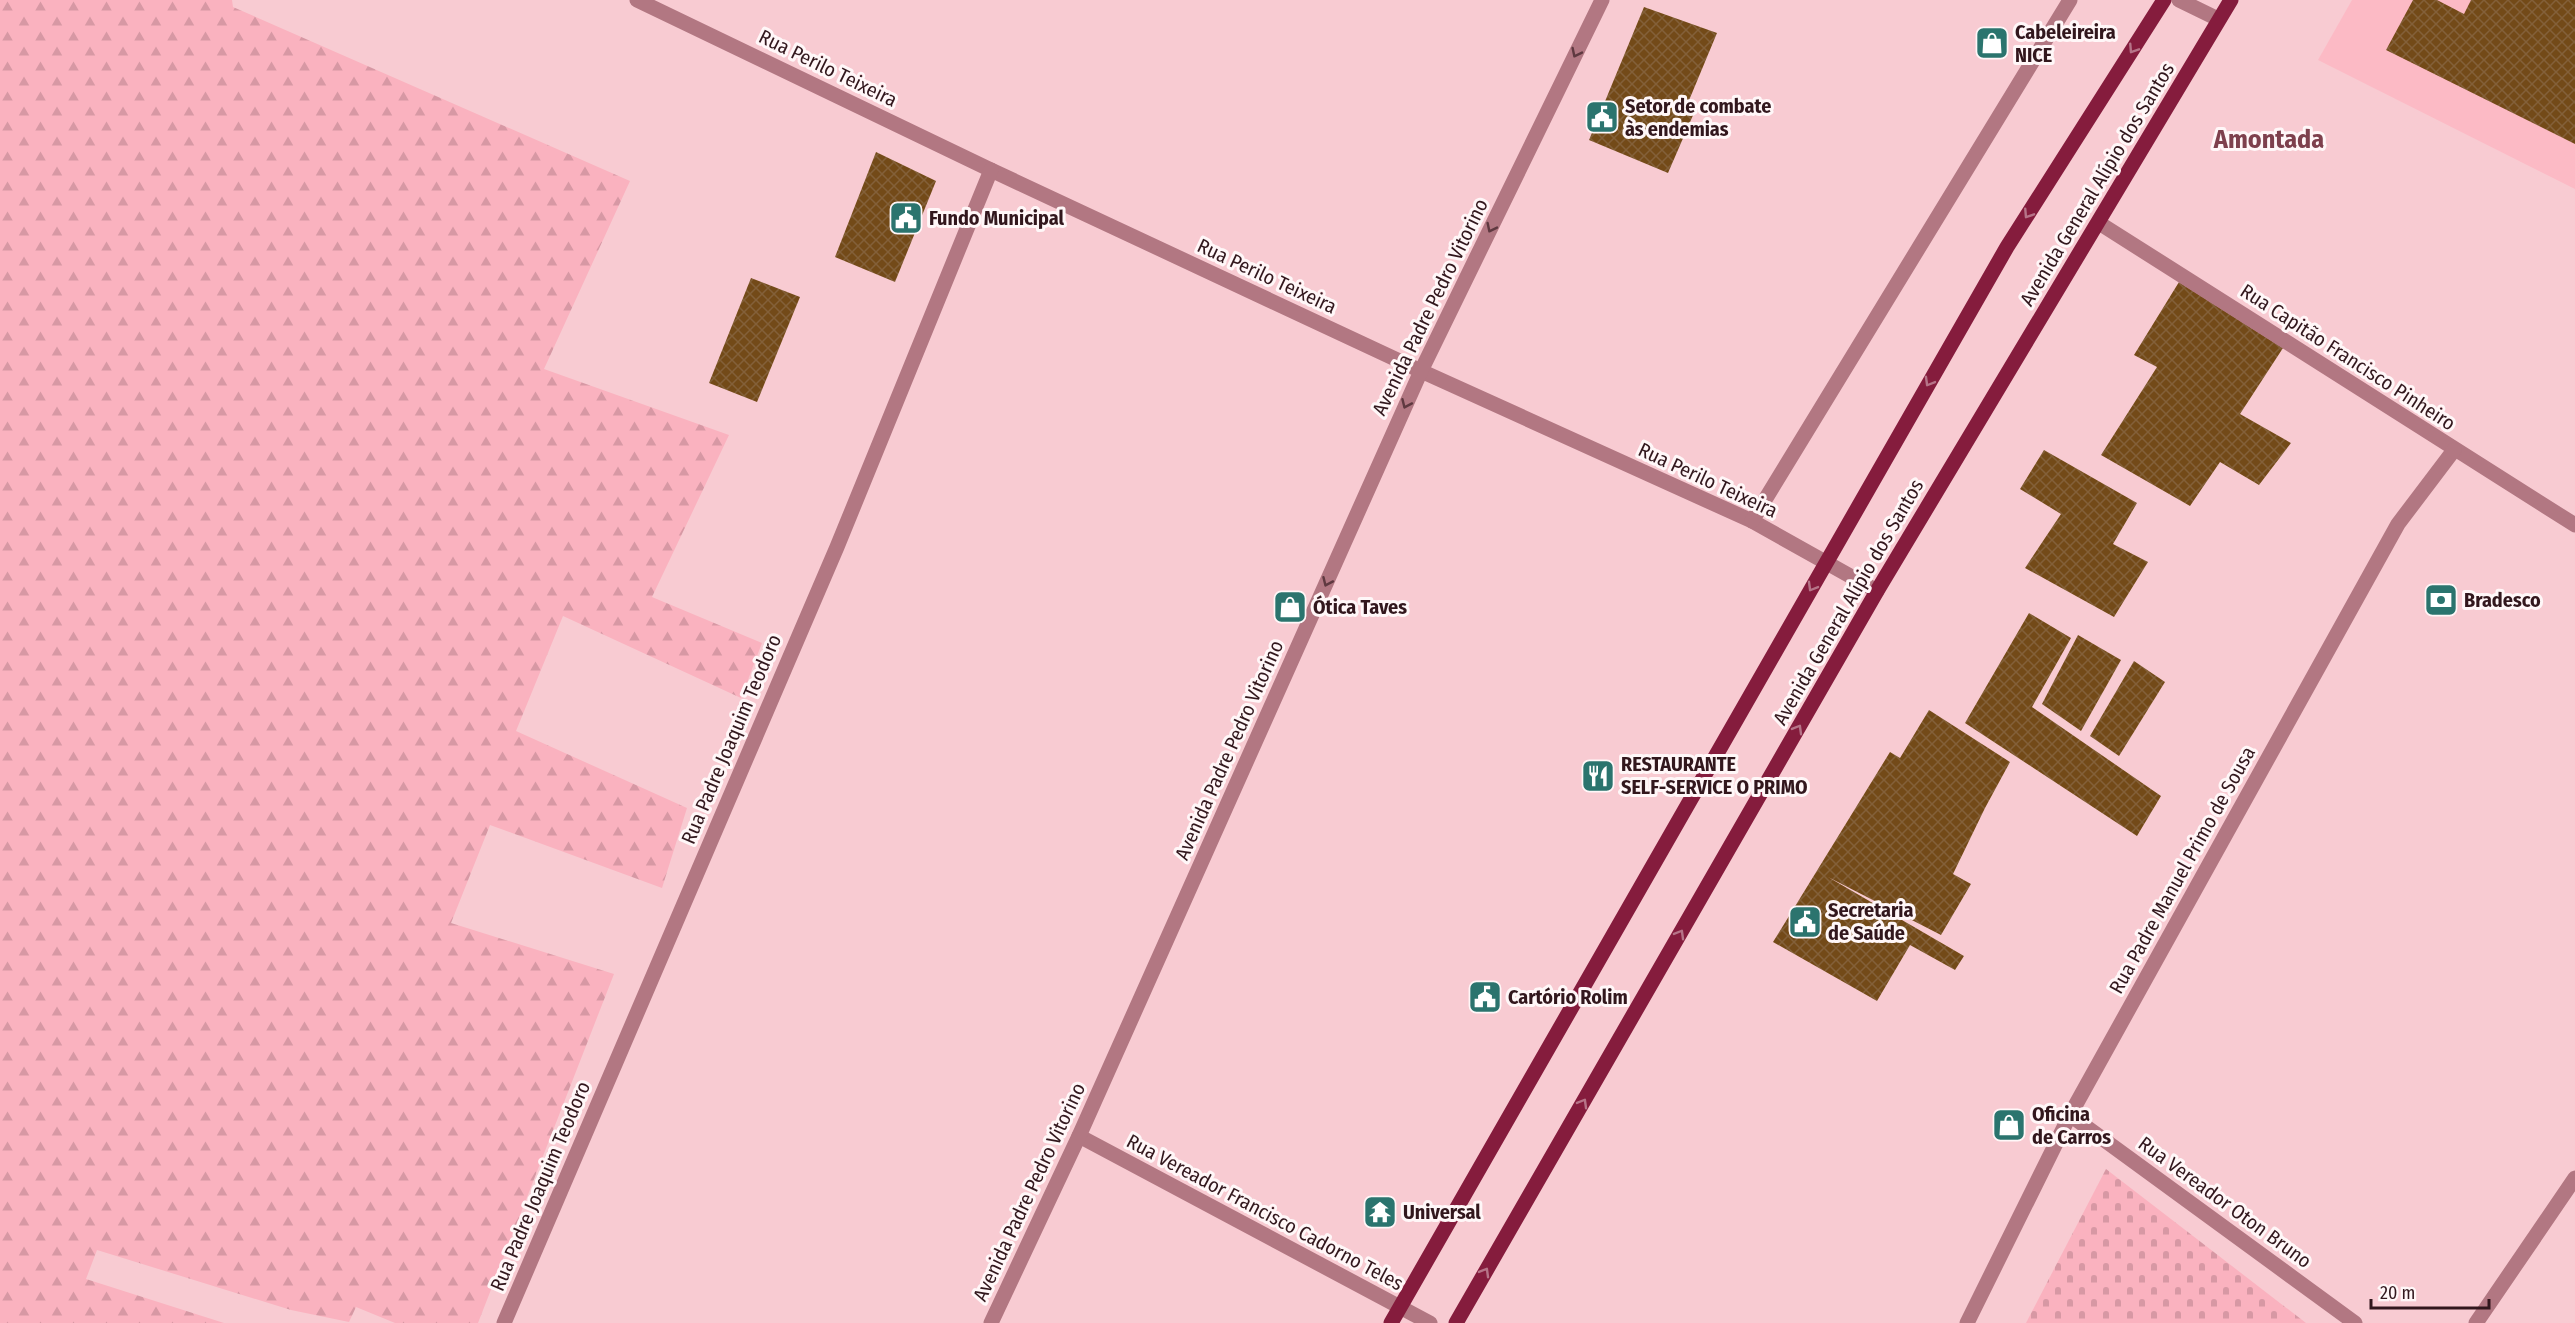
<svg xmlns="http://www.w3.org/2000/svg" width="2575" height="1323" font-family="'Fira Sans Condensed',sans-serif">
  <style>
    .built { fill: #fcbac5 }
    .forest { fill: url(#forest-firs) }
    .cemetery { fill: url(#cemetery-stones) }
    .building { fill: url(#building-cross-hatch) }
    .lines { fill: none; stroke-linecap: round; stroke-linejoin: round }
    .minor { stroke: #b27782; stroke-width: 15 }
    .primary { stroke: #851c3d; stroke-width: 15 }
    .oneway { stroke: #b67488 }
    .oneway2 { stroke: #5f3940 }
    .labels { text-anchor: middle; stroke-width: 6; stroke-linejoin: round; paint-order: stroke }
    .poi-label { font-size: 20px; font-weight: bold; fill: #32171d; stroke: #fff7f8; text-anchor: start }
    .street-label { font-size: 20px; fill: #32171d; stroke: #fff7f8 }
    .district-label { font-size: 26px; font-weight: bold; fill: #7e404d; stroke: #fff7f8 }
  </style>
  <defs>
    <pattern id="forest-firs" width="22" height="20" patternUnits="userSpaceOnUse" patternTransform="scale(1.5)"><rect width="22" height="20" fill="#fab2bf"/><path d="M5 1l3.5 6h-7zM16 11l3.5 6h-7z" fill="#d798a4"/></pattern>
    <pattern id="cemetery-stones" width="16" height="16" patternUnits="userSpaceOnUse" patternTransform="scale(1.5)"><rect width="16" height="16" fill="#fab2bf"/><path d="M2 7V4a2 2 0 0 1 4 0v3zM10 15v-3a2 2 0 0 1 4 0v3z" fill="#d798a4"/></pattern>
    <pattern id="building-cross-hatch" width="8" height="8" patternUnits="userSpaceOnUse" patternTransform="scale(1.5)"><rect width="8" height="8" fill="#734a18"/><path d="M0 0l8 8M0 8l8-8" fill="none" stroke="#836039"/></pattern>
  </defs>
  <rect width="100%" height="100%" fill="#f8cbd2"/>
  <path class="built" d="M2352 0H2575V189L2318 60Z"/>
  <path class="forest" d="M0 0H232L233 7 630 181 544 369 729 435 652 597 762 643 741 698 563 616 516 731 687 808 662 888 490 825 451 923 614 974 478 1323H395L356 1307 349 1322 291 1310 97 1250 86 1279 224 1323H0Z"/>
  <path class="cemetery" d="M2106 1169 2306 1323H2026Z"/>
  <g class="building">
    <path d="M2413 0H2437L2464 14 2471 0H2575V144L2386 50Z"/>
    <path d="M1644 7 1717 33 1685 110 1694 113 1668 173 1589 140Z"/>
    <path d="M876 152 936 181 895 282 835 257Z"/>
    <path d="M751 278 800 297 757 402 709 383Z"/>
    <path d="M2179 282 2283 348 2240 414 2291 443 2259 485 2220 462 2190 506 2101 455 2157 367 2134 355Z"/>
    <path d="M2044 450 2137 503 2113 544 2148 562 2114 617 2025 568 2061 514 2020 489Z"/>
    <path d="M2029 613 2071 638 2032 707 2161 796 2137 836 1965 723Z"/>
    <path d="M2078 635 2121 660 2081 731 2042 704Z"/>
    <path d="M2134 661 2165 682 2119 756 2090 736Z"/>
    <path d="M1929 710 2010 762 1985 808 1953 874 1971 884 1941 935 1828 877 1964 956 1955 970 1910 945 1877 1001 1773 942 1890 752 1900 758Z"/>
  </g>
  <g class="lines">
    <g class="minor">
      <path d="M637 0 991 170 1421 371 1752 521 1877 591"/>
      <path d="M2179 0 2218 19"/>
      <path d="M2099 223 2575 525"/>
      <path d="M1752 521 2070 0"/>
      <path d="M2070 1115 2355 1323"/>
      <path d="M1079 1136 1430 1323"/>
      <path d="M504 1323 837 547 991 170"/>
      <path d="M991 1323 1079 1136 1421 371 1602 0"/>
      <path d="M1967 1323 2070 1115 2398 524 2454 450"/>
      <path d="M2476 1323 2575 1178"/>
    </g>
    <g class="primary">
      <path d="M1391 1323 2007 247 2164 0"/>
      <path d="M1456 1323 1877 591 2231 0"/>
    </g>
  </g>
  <defs><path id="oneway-chevron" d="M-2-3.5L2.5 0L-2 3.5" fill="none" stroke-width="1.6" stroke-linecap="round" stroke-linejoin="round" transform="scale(1.5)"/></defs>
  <g class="oneway">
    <use href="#oneway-chevron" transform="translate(2133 49) rotate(123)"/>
    <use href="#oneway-chevron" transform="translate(2028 214) rotate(123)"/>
    <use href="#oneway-chevron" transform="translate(1929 382) rotate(120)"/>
    <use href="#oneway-chevron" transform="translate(1812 587) rotate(120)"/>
    <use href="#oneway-chevron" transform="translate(1798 729) rotate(-60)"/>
    <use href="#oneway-chevron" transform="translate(1680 934) rotate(-60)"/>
    <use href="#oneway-chevron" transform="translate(1583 1103) rotate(-60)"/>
    <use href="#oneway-chevron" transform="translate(1485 1272) rotate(-60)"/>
  </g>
  <g class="oneway2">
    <use href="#oneway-chevron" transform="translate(1576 53) rotate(116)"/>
    <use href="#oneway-chevron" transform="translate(1491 228) rotate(116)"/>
    <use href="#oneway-chevron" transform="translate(1406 404) rotate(114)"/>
    <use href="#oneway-chevron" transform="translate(1327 582) rotate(114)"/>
  </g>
  <defs>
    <symbol id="shop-square" viewBox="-11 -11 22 22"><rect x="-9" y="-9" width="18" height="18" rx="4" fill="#2b746e" stroke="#fff7f8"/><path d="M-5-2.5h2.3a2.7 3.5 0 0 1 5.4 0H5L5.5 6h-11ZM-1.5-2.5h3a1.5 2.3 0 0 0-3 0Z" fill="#fff"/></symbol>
    <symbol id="civic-square" viewBox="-11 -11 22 22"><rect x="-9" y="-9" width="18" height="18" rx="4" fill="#2b746e" stroke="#fff7f8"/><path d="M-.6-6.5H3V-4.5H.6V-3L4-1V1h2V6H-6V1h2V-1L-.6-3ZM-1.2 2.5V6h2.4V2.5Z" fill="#fff"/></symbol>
    <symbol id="bank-square" viewBox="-11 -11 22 22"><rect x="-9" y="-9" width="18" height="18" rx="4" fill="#2b746e" stroke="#fff7f8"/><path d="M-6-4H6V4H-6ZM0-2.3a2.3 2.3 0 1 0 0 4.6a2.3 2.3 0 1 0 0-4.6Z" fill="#fff"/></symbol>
    <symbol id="restaurant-square" viewBox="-11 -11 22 22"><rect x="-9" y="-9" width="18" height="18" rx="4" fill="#2b746e" stroke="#fff7f8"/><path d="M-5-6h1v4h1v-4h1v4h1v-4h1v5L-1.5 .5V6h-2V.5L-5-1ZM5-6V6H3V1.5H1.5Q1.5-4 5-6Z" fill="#fff"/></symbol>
    <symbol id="temple-square" viewBox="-11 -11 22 22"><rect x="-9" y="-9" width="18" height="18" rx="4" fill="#2b746e" stroke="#fff7f8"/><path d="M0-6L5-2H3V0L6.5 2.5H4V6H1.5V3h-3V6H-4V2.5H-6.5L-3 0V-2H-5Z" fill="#fff"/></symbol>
  </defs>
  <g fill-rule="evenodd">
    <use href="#shop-square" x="1973" y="24" width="38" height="38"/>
    <use href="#civic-square" x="1583" y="98" width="38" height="38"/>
    <use href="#civic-square" x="887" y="199" width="38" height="38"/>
    <use href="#bank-square" x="2422" y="581" width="38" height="38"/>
    <use href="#shop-square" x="1271" y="588" width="38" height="38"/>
    <use href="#restaurant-square" x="1579" y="757" width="38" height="38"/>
    <use href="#civic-square" x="1786" y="903" width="38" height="38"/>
    <use href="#civic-square" x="1466" y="978" width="38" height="38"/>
    <use href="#shop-square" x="1990" y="1106" width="38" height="38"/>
    <use href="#temple-square" x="1361" y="1193" width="38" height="38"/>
  </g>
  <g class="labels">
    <g class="poi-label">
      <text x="2015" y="39">Cabeleireira<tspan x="2015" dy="23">NICE</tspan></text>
      <text x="1625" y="113">Setor de combate<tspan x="1625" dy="23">às endemias</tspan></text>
      <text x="929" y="225">Fundo Municipal</text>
      <text x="2464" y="607">Bradesco</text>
      <text x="1313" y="614">Ótica Taves</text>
      <text x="1621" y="771">RESTAURANTE<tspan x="1621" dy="23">SELF-SERVICE O PRIMO</tspan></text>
      <text x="1828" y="917">Secretaria<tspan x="1828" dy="23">de Saúde</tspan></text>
      <text x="1508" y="1004">Cartório Rolim</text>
      <text x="2032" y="1121">Oficina<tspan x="2032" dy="23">de Carros</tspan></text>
      <text x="1403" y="1219">Universal</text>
    </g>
    <g class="street-label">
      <text transform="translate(828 68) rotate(26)" y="7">Rua Perilo Teixeira</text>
      <text transform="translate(2097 184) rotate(-59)" y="7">Avenida General Alípio dos Santos</text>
      <text transform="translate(1267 276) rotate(25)" y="7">Rua Perilo Teixeira</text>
      <text transform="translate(1430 307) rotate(-64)" y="7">Avenida Padre Pedro Vitorino</text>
      <text transform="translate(2348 357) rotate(33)" y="7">Rua Capitão Francisco Pinheiro</text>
      <text transform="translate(1708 480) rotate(25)" y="7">Rua Perilo Teixeira</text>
      <text transform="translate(1848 602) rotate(-60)" y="7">Avenida General Alípio dos Santos</text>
      <text transform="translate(731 739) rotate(-67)" y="7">Rua Padre Joaquim Teodoro</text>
      <text transform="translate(1229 750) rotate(-66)" y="7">Avenida Padre Pedro Vitorino</text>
      <text transform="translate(2182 870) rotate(-61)" y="7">Rua Padre Manuel Primo de Sousa</text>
      <text transform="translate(540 1186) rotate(-67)" y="7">Rua Padre Joaquim Teodoro</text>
      <text transform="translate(1029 1192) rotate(-65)" y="7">Avenida Padre Pedro Vitorino</text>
      <text transform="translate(2225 1202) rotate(36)" y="7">Rua Vereador Oton Bruno</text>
      <text transform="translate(1265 1212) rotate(28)" y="7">Rua Vereador Francisco Cadorno Teles</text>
    </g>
    <g class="district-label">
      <text x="2269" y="148">Amontada</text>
    </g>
  </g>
  <path d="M2371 1299v9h118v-9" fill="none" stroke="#32171d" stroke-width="3"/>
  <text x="2380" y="1299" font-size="18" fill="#32171d" stroke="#fff7f8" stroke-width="4.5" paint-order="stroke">20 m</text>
</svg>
